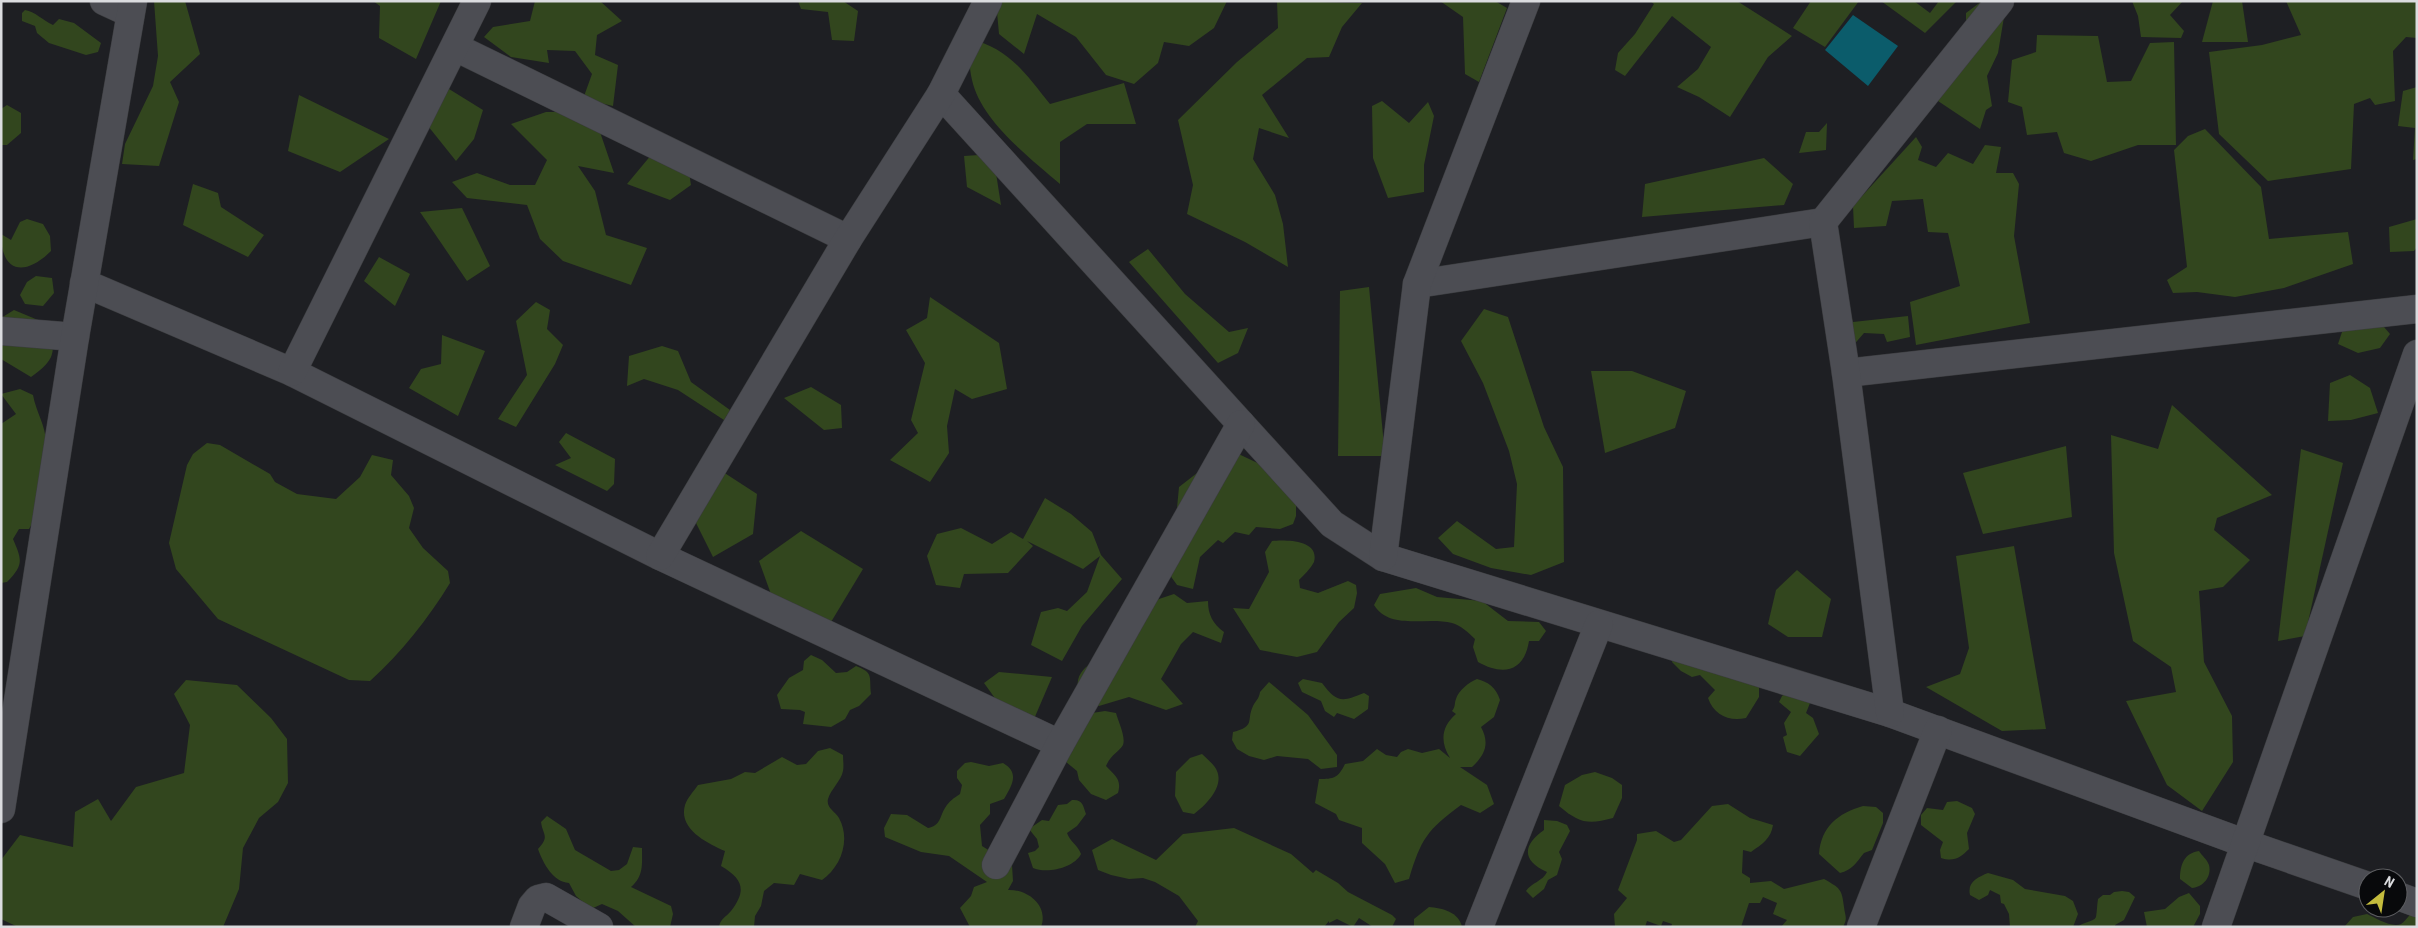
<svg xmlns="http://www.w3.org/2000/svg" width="2418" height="928" font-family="'Roboto Condensed',sans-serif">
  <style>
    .green { fill: #32461e }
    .water { fill: #0b5c6b }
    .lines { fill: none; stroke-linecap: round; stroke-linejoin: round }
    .minor-casing { stroke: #3b3c3f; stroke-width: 29 }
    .minor { stroke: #4c4d53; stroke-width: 28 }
  </style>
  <rect width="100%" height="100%" fill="#1e1f23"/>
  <g class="green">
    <path d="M154 1H185L200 54 170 82 179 102 159 166 122 164 125 144 153 86 158 56Z"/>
    <path d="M373 1H441L416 59 379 38 380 6Z"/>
    <path d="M535 1H600L622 21 597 35 595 55 618 65 613 106 583 99 592 74 575 51 547 50 549 63 511 57 484 37 493 27 530 21Z"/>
    <path d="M798 1H843L858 11 854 41 832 40 828 12 801 9Z"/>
    <path d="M996 1H1227L1214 28 1189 46 1164 42 1158 63 1134 84 1106 75 1076 37 1037 14 1024 54 999 34Z"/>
    <path d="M1277 1 1362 3 1342 27 1329 57 1307 58 1262 95 1289 138 1259 128 1253 159 1275 195 1283 224 1288 267 1245 242 1187 214 1193 185 1178 120 1237 62 1278 28Z"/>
    <path d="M1440 1H1495L1507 8 1479 82 1465 74 1463 17Z"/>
    <path d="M1650 1H1737L1792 36 1768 57 1730 117 1699 97 1677 87 1698 69 1711 47 1672 16 1625 76 1615 70 1618 53 1635 34 1654 4Z"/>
    <path d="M1811 1H1859L1825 47 1793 28Z"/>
    <path d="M1881 1H1914L1930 13 1939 1H1957L1925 33Z"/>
    <path d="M1982 1 2005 11 1998 53 1987 76 1992 106 1986 110 1980 129 1929 95 1959 47V29L1966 24V13Z"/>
    <path d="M2132 1H2183L2170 15 2184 31 2181 38 2141 37 2138 16Z"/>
    <path d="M2213 1H2242L2248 42H2202Z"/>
    <path d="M2286 1H2417V38L2406 37 2393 51 2395 101 2375 105 2370 98 2354 104 2351 169 2268 181 2219 134 2209 52 2262 45 2301 35Z"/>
    <path d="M25 10C36 12 42 20 53 25L59 19 74 23 101 43 98 52 86 55 49 43 37 33 35 26 22 21V13Z"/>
    <path d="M2037 35 2098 36 2107 82 2131 81 2150 43 2174 42 2176 145H2138L2091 161 2064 153 2057 132 2027 135 2022 107 2008 102 2012 60 2036 52Z"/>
    <path d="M968 38C1010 49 1024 72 1050 104L1124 83 1136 124H1087L1060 142V184C1030 158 981 121 972 80 969 67 969 52 968 38Z"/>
    <path d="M2417 87V159L2413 160 2415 128 2398 126 2403 91Z"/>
    <path d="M449 89 483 110 474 139 456 161 428 126Z"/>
    <path d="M299 95 389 139 340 172 288 151Z"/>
    <path d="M1382 101 1409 123 1428 102 1434 116 1424 165V192L1388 198 1373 158 1372 106Z"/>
    <path d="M7 105 21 113V133L7 145H1V109Z"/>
    <path d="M546 112H571L600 132 614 173 578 166 595 191 606 235 647 248 631 285 563 261 540 239 527 205 467 198 452 182 477 173 510 185H535L547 160 511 124Z"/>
    <path d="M1827 123 1826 150 1799 153 1806 132H1819Z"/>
    <path d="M2205 129 2261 187 2269 239 2348 232 2353 264 2284 288 2235 297 2197 292 2173 293 2167 280 2187 267 2174 150 2188 136Z"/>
    <path d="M1916 137 1922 147 1918 160 1936 167 1948 153 1973 164 1985 145 2001 147 1996 173H2013L2019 184 2014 236 2030 323 1916 345 1910 302 1960 286 1948 233 1928 232 1923 199 1892 201 1886 226 1854 228 1853 206Z"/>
    <path d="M652 154 688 166 691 185 670 200 627 184Z"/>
    <path d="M993 154 1001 205 967 187 964 156Z"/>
    <path d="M1764 158 1793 184 1784 205 1642 217 1645 184Z"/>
    <path d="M193 184 218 193 221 207 264 235 248 257 183 225Z"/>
    <path d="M462 208 490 266 467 281 420 212Z"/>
    <path d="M27 219 43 224 50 236 51 251C25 277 1 273 1 234L11 240 20 222Z"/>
    <path d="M2417 219V247L2414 251 2390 252 2389 227Z"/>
    <path d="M1148 249 1185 294 1229 332 1248 328 1238 353 1218 363 1129 262Z"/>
    <path d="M379 257 410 274 395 306 364 281Z"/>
    <path d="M36 276 52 278 54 293 43 306 25 304 20 295 27 282Z"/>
    <path d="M1369 287 1385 456H1338L1340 291Z"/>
    <path d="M1845 293 1853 322 1908 316 1910 337 1887 342 1884 334 1864 333 1851 348Z"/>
    <path d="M930 297 999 343 1007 389 972 399 955 389 947 426 949 453 930 482 890 460 918 433 911 420 925 363 906 330 927 318Z"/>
    <path d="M536 302 550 310 547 329 563 345 555 364 516 427 498 419 527 375 516 321Z"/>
    <path d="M1484 309 1508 317 1544 427 1563 467 1564 562 1531 575 1491 568 1453 554 1438 538 1457 521 1496 549 1514 547 1517 484 1509 451 1483 383 1461 341Z"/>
    <path d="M14 310 50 325C55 353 56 359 31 377L1 359V318Z"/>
    <path d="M2361 324 2384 327 2390 334 2380 348 2358 353 2338 344 2343 329Z"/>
    <path d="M442 335 485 351 458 416 409 388 421 369 441 364Z"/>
    <path d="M662 346 678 351 691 382 730 410 724 420 678 390 644 379 627 386 629 356Z"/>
    <path d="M1591 371H1632L1686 391 1675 428 1605 453Z"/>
    <path d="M2350 375 2370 388 2378 413 2351 420 2328 421 2330 383Z"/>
    <path d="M811 387 841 405 842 428 824 430 784 398Z"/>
    <path d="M20 389 33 395C36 412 46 426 46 443 48 463 38 498 34 520L29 529H19L13 539C22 560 24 565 7 582L1 583V424L16 414 1 394Z"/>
    <path d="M2172 405 2272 495 2217 518 2214 530 2250 560 2223 587 2199 591 2204 662 2232 716 2233 762 2202 811 2167 785 2126 701 2176 692 2171 667 2133 641 2114 553 2111 435 2158 449Z"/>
    <path d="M566 433 615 459 614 484 607 491 555 465 571 458 559 442Z"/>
    <path d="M207 443 220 445 270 474 275 482 297 494 336 499 360 477 372 455 393 460 391 475 409 496 414 508 409 528 423 548 448 571 450 583C428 619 401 653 370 681L349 680 218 619 176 569 169 543 187 465 193 454Z"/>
    <path d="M2066 446 2072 517 1983 534 1963 473Z"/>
    <path d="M1228 449 1266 467 1296 502V516L1293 524 1280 529 1256 527 1249 535 1235 532 1223 543 1218 540 1200 557 1193 589 1177 585 1162 564 1177 508 1179 487Z"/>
    <path d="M2301 449 2343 463 2305 636 2278 641Z"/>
    <path d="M720 470 757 494 753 534 713 557 690 511Z"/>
    <path d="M1045 498 1071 514 1092 532 1101 555 1122 579 1082 626 1062 661 1031 645 1041 612 1058 608 1067 611 1087 592 1100 556 1083 569 1027 541 1033 546 1008 573 964 574 960 588 936 585 927 556 937 534 961 528 992 544 1011 532 1023 539Z"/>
    <path d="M801 531 863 569 825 632 781 622 759 561Z"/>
    <path d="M1272 541C1284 540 1320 539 1314 562 1311 568 1304 575 1299 580L1300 588 1318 593 1348 581 1356 585 1357 593 1354 608 1339 622 1317 652 1297 657 1260 650 1233 608 1249 609 1269 572 1265 552Z"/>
    <path d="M2014 546 2046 729 2002 731 1926 687 1960 674 1969 648 1956 556Z"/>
    <path d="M1797 570 1831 599 1822 637H1788L1768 624 1776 590Z"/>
    <path d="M1416 588 1437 597 1482 601 1508 621 1539 622 1546 631 1539 641H1529C1524 672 1503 676 1478 662L1473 647 1475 639C1469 633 1460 625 1452 623 1427 616 1390 631 1374 605L1380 594Z"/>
    <path d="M1174 594 1187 603 1208 601C1208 615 1213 624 1224 632L1221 643 1193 632 1181 644 1161 679 1183 704 1166 710 1129 697 1099 706 1083 701C1067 673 1090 663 1112 651L1117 613Z"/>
    <path d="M1674 653 1763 683 1759 688V697L1746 718C1729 722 1714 715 1708 698L1715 690 1700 675 1692 677 1681 671 1672 662Z"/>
    <path d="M811 655 822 660 836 673 847 672 856 666C874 673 869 676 871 694L859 706 850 710 845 719 831 727 803 724 805 712 800 710 781 709 777 695 789 678 803 670 804 661Z"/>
    <path d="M999 672 1052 677 1025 740 984 683Z"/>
    <path d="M1303 679 1322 683C1337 703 1342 702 1364 693L1369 696 1368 709 1354 719 1337 713 1334 717 1325 711 1321 701 1302 692 1298 683Z"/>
    <path d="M1477 679C1488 682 1496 687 1500 700L1494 717 1481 727C1490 744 1485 755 1472 767H1460L1487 785 1494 804 1480 813 1461 805C1427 830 1421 839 1409 879L1395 883 1385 864 1362 843V828L1339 820 1336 814 1315 803 1319 779C1334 779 1338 778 1345 764L1363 761 1377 749 1386 755 1397 757 1401 752 1408 749 1422 753 1439 749 1450 758C1440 742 1441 727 1456 714L1452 711C1456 706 1454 704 1456 699 1458 691 1469 682 1477 679Z"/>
    <path d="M186 680 237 685 271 718 287 739 288 783 278 802 259 818 243 848 239 889 223 927H18L1 919V860L20 835 73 847 75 812 98 799 111 821 136 787 184 773 190 725 174 694Z"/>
    <path d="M1269 682 1308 715 1337 755V767L1321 769 1308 759 1277 756 1264 760 1249 756 1237 749 1232 740 1233 732C1256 726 1246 721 1253 706 1256 700 1259 699 1260 692Z"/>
    <path d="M1790 689 1810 703 1806 713 1813 718 1819 734 1800 756 1787 752 1783 737 1787 735 1784 723 1791 712 1779 702 1782 696Z"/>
    <path d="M1105 711 1116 713C1118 721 1126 737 1123 745 1119 752 1111 754 1106 766 1115 776 1122 779 1118 793L1106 800 1091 794 1079 780 1077 771 1060 757 1092 713Z"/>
    <path d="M830 748 843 755C843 760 844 766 843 771 841 781 831 789 828 799 826 808 835 811 839 818 851 840 841 867 822 880L800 874 794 885 774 883 764 891 761 906 755 916 754 927H719C720 919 726 917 731 911 747 890 743 879 721 866L725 851C707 843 678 829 685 805 687 798 694 791 698 785L731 779 745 772 755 773 782 757 797 765 806 764 818 751Z"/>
    <path d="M1202 754C1206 758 1215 765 1217 771 1224 787 1206 805 1194 814L1183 812 1175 796 1176 772 1190 758Z"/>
    <path d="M971 762 989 766 1003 763C1020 773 1012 785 1004 799L990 804V814L980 825 982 846 1012 865 1013 881 1008 890C1028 889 1049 906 1041 927H970L960 908 971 896 974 887 987 882 949 856 921 852 885 837 884 828 891 814 907 815 928 828C941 825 939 818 945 808 949 801 954 798 960 794L962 785 957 778V771L965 763Z"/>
    <path d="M1595 772 1612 778 1622 785V798L1613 818C1588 825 1579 823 1559 806L1565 785 1582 775Z"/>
    <path d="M1072 800C1083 799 1083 806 1086 814L1077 826 1067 833C1070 842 1078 845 1081 854 1074 868 1047 874 1033 868L1028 853 1035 851 1039 847 1037 839 1029 829 1042 820 1049 821 1058 805 1067 804Z"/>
    <path d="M1957 801 1972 808 1975 814 1967 833 1969 849C1960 858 1954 862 1941 858L1940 850 1943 842 1921 825V815L1927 808 1943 810 1947 802Z"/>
    <path d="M1728 804 1750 818 1773 825C1771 839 1762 844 1751 852L1743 850 1742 873 1750 878V883L1771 881 1784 889 1824 879C1840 888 1842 889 1844 907 1845 916 1848 918 1843 927H1781L1787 920 1773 914 1777 903 1763 897 1760 903H1749L1741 927H1671L1672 924 1663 921 1661 926 1647 921 1645 927H1615L1614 914 1627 898 1618 890 1637 840V834L1656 831 1674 842 1681 840 1712 806Z"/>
    <path d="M1863 806 1876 807 1883 813V823L1872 850 1864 853C1856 863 1852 870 1840 873L1819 854C1821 827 1838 813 1863 806Z"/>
    <path d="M547 816 566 829 575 850 611 871 619 870 627 864 633 847 642 848C642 864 644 876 631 887L671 906 673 914 670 927H636L618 911 602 904 591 909 576 896 569 883C553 882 543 863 538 849 550 836 543 836 541 822Z"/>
    <path d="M1544 820 1557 821 1567 825 1570 831 1559 852 1562 859 1557 875 1548 880 1544 889 1533 898 1526 891C1531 883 1543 881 1547 872 1521 860 1523 845 1544 830Z"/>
    <path d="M1234 828 1291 854 1313 873 1316 870 1338 883 1348 892 1392 915 1396 919 1392 927H1373L1359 918 1353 927 1337 919 1329 923V921L1324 927H1195L1198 921 1179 896 1155 882 1143 878 1129 879 1111 875 1098 870 1092 850 1112 839 1156 860 1183 834Z"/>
    <path d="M2199 851C2202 856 2207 859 2209 865 2212 877 2203 887 2192 888L2180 879C2180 865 2184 853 2199 851Z"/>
    <path d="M1988 873 2013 880 2025 889 2065 896 2073 901 2078 914 2073 927H2010L2009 914 2004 904 2001 903 2000 895 1990 890 1988 895 1979 900 1970 895C1967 882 1978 877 1988 873Z"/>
    <path d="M2122 891 2129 892 2135 897 2124 920 2115 925V927H2078C2082 922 2094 922 2096 917 2097 911 2097 905 2098 899L2103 895H2110L2114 892Z"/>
    <path d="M2189 893 2200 906V914L2193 927H2147L2144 912 2165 909 2179 897Z"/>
    <path d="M1429 907C1442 908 1459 912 1462 927H1414V919Z"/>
    <path d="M2417 911V927H2344L2353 917 2367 914C2376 918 2391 928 2401 924 2408 919 2408 914 2417 911Z"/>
  </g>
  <path class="water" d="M1853 15 1898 46 1868 86 1825 50Z"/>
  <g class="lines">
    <defs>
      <g id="minor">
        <path d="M104 1 130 13"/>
        <path d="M455 47 848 239"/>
        <path d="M941 94 1332 524 1383 557 1890 713 2244 843 2368 886"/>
        <path d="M84 283 292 372 660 556 1060 744"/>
        <path d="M1417 284 1823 222"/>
        <path d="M1 331 75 337"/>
        <path d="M292 372 477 1"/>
        <path d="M1846 373 2417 309"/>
        <path d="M660 556 848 239 941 94 988 1"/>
        <path d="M1383 557 1417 284 1526 1"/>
        <path d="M1890 713 1846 373 1823 222 2000 1"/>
        <path d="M1 809 75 337 133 1"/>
        <path d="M996 865 1060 744 1241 424"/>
        <path d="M2398 896 2417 903"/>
        <path d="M524 927 532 906 538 899 546 897 599 927"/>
        <path d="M1479 927 1599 624"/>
        <path d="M1861 927 1938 730"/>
        <path d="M2216 927 2417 354"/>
      </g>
    </defs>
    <use href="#minor" class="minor-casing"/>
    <use href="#minor" class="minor"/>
  </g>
  <rect width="2418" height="928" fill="none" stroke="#dbdcdf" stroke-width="5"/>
  <g transform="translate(2383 893) rotate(30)"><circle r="24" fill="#08090b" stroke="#5c5d60"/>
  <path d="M0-4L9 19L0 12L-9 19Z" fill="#c4bc3d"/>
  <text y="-8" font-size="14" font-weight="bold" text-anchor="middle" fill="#dbdcdf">N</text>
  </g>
</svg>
